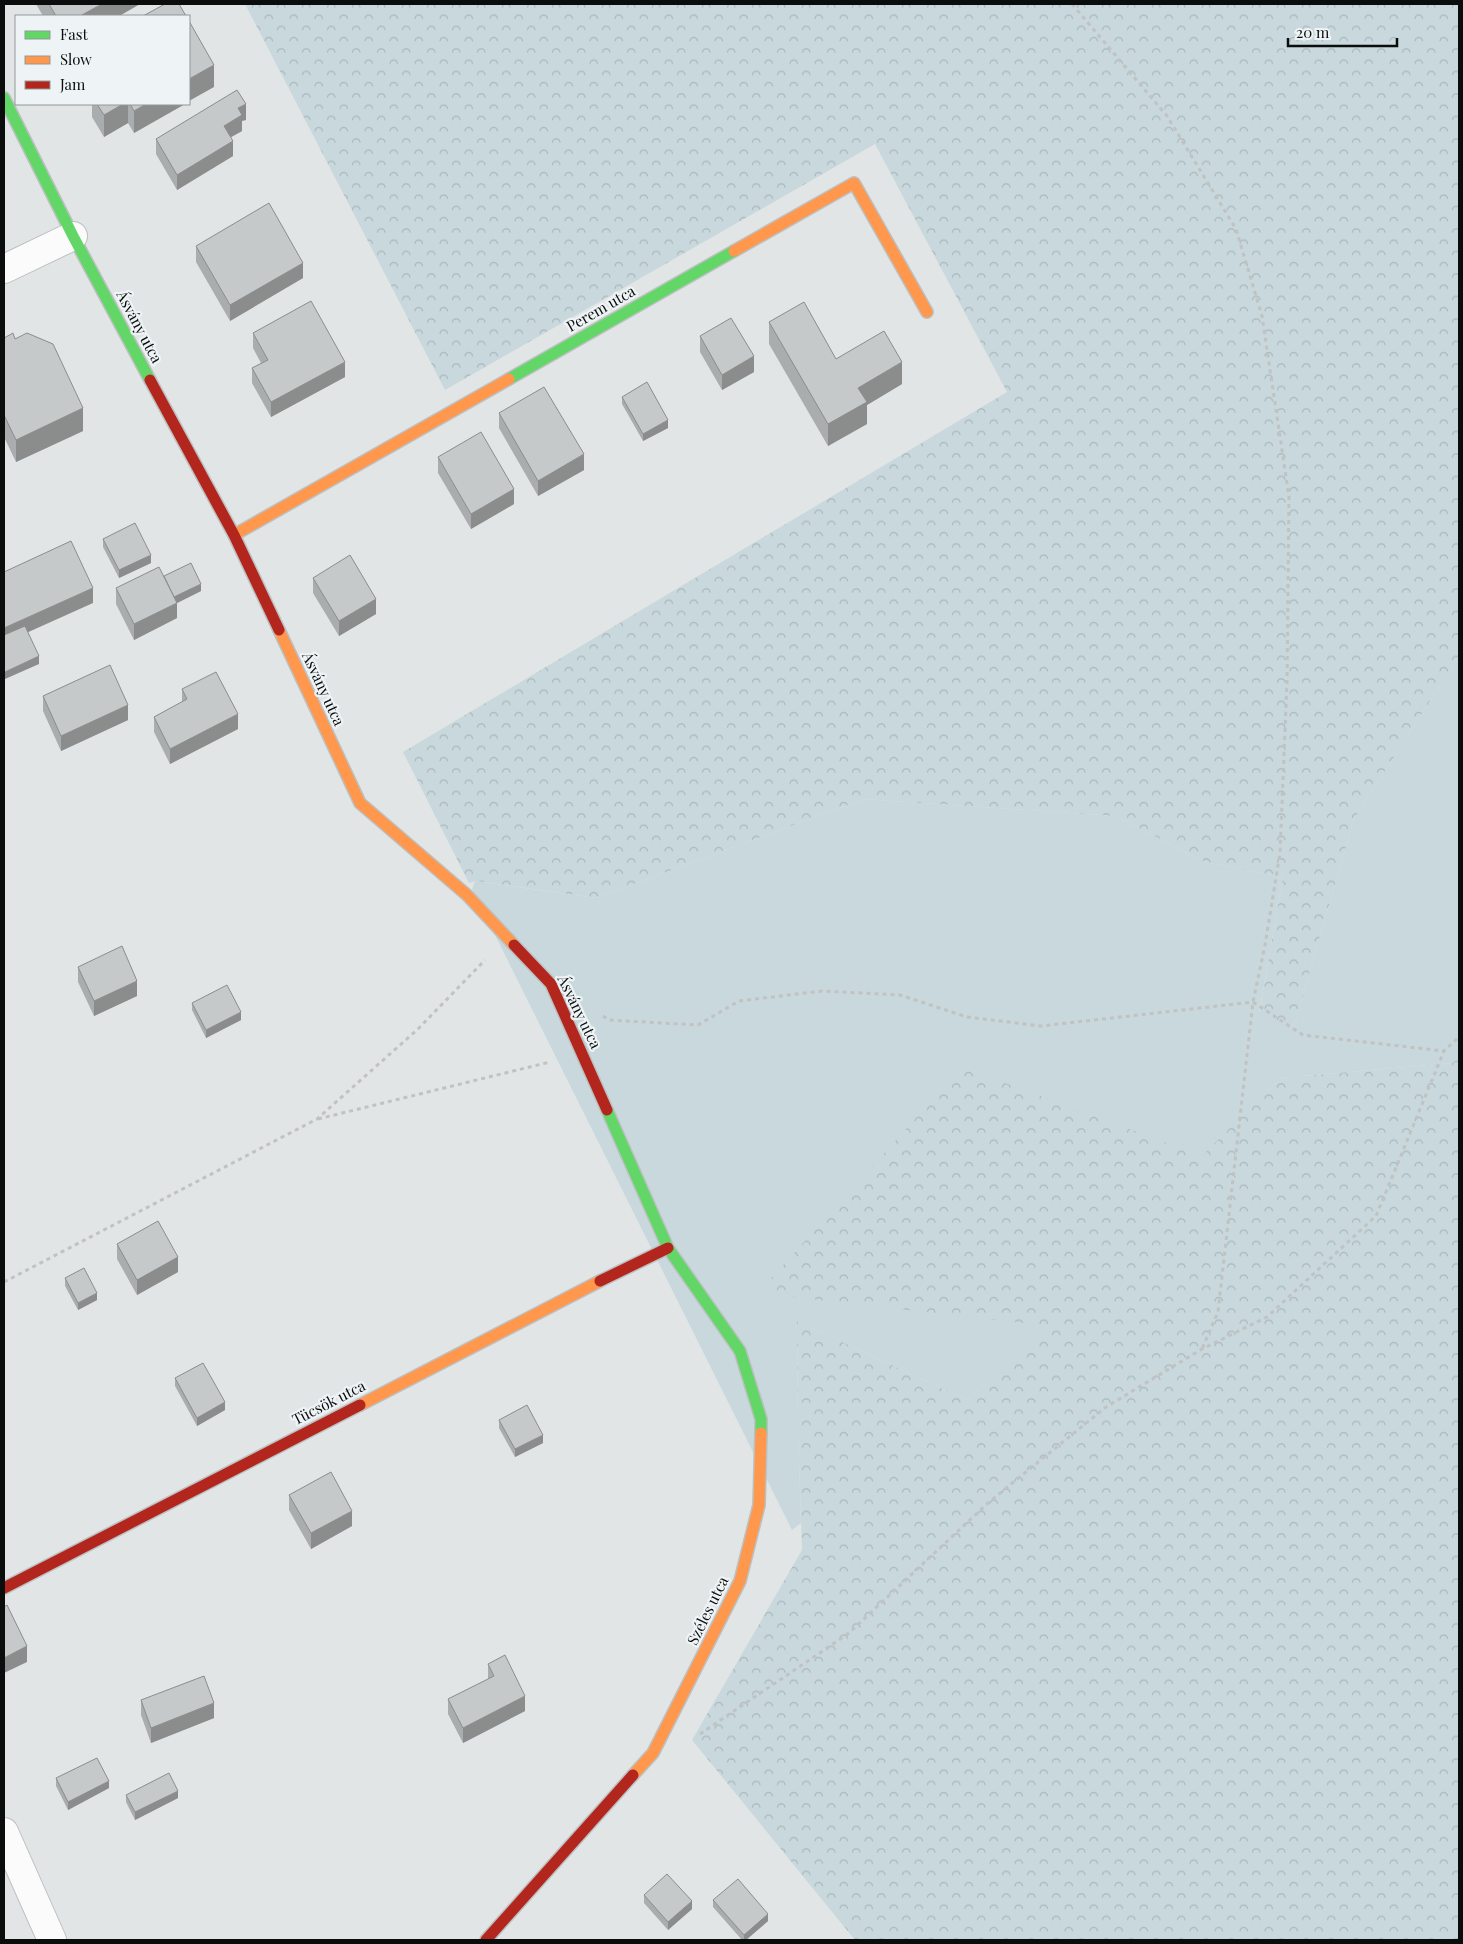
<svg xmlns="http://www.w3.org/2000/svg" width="1463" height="1944" font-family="'Playfair Display',serif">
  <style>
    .green { fill: #c8d8dd }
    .forest { fill: url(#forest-crowns) }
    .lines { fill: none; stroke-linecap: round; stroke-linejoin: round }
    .street-casing { stroke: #bdc0c1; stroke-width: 30 }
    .fast-casing { stroke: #bdc0c1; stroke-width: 14 }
    .slow-casing { stroke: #bdc0c1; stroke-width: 14 }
    .jam-casing { stroke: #bdc0c1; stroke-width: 14 }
    .path { stroke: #c1c2c2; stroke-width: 3; stroke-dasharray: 4 4; stroke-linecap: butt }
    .street { stroke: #fbfbfb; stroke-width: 28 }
    .fast { stroke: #63d668; stroke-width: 11 }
    .slow { stroke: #ff974d; stroke-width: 11 }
    .jam { stroke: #b3261e; stroke-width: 11 }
    .wall { fill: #aaadae }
    .shaded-wall { fill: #8b8d8d }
    .building { fill: #c6c9ca; stroke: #8b8d8d }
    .labels { text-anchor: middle; stroke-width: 4.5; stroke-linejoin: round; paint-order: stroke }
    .street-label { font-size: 15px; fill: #0b0d0d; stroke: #eef4f5 }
  </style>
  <defs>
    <pattern id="forest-crowns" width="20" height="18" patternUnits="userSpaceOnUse" patternTransform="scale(1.25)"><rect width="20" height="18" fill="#c8d8dd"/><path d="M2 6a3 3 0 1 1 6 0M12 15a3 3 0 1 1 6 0" fill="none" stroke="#aab8bc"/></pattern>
  </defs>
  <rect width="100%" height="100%" fill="#e2e5e6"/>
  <path class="green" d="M1459 656V1057L1452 1063 1280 1078 1202 1157 961 1067 1049 1326 967 1400 797 1321 798 1432 801 1523 792 1530 472 889 475 881 596 898 864 799 1115 816 1205 862 1283 877 1259 1013 1294 1026 1354 819Z"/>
  <g class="forest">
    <path d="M245 4H1459V656L1354 819 1294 1026 1259 1014 1283 877 1205 862 1115 816 864 799 596 898 476 881 469 883 403 752 1007 392 875 144 445 390Z"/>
    <path d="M1459 1057V1940H855L692 1740 802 1550 798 1432 797 1321 967 1400 1048 1326 758 1293 962 1067 1202 1156 1280 1078 1452 1063Z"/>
  </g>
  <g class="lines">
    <defs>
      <g id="street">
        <path d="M4 269 73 236"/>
        <path d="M4 1832 52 1940"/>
      </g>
      <g id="fast">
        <path d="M4 98 73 236 150 380"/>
        <path d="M509 379 734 251"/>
        <path d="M607 1110 668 1248 740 1351 761 1419V1433"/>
      </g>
      <g id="slow">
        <path d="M734 251 854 183 927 312"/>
        <path d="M234 535 509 379"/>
        <path d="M279 630 360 803 467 895 514 945"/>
        <path d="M360 1405 600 1281"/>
        <path d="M633 1775 653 1753 740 1581 759 1505 761 1433"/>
      </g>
      <g id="jam">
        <path d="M150 380 234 535 279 630"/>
        <path d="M514 945 551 984 607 1110"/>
        <path d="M600 1281 668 1248"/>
        <path d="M4 1588 360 1405"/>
        <path d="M486 1940 633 1775"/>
      </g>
    </defs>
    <use href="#street" class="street-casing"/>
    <use href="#fast" class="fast-casing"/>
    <use href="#slow" class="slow-casing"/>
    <use href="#jam" class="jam-casing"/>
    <g class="path">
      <path d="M1072 4 1167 116 1236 229 1262 316 1289 497 1287 682 1280 853 1265 945 1253 1002 1218 1312 1202 1349"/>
      <path d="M603 1016 609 1020 698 1025 739 1001 822 991 900 995 967 1017 1041 1026 1253 1002 1303 1035 1444 1051"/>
      <path d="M318 1119 550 1062"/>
      <path d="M4 1282 317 1119 418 1029 485 960"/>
      <path d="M700 1734 849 1633 989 1502 1106 1407 1202 1349 1267 1317 1376 1216 1444 1051 1459 1037"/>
    </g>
    <use href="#street" class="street"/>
    <use href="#fast" class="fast"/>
    <use href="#slow" class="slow"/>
    <use href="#jam" class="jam"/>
  </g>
  <g class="wall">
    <path d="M36 4H140L119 16H43Z"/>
    <path d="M92 104H185L134 133 128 123 104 137 92 117Z"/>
    <path d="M246 120 242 121V131L231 137 233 156 177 190 156 154V139Z"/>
    <path d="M196 246 303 278 230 321 196 262Z"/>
    <path d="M769 322 836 359 902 384 867 405V424L828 446 769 344Z"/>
    <path d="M253 333 345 377 271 417 252 383V368L261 363 253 348Z"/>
    <path d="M700 336 754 372 722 390 700 352Z"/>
    <path d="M4 338 15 339 83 431 16 462 4 437Z"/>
    <path d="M622 397 668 428 643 441 622 404Z"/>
    <path d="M499 413 584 470 538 496 499 428Z"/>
    <path d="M438 457 514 504 471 529 438 473Z"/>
    <path d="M103 539 151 563 119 578 103 547Z"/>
    <path d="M164 576 201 591 177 603V618L134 640 116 604V588Z"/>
    <path d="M313 578 376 614 339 636 313 593Z"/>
    <path d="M182 689 238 729 170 764 154 732V717L182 702Z"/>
    <path d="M43 696 128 720 61 751 43 711Z"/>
    <path d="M78 967 137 996 94 1016 78 982Z"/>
    <path d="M192 1003 241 1020 206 1038 192 1010Z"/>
    <path d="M117 1244 178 1272 137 1295 117 1259Z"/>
    <path d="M65 1278 97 1300 78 1310 65 1286Z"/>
    <path d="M175 1378 225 1410 197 1426 175 1386Z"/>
    <path d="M499 1420 543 1443 515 1457 499 1428Z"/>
    <path d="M289 1495 352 1526 311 1549 289 1510Z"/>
    <path d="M488 1664 525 1711 463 1743 448 1714V1699L488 1679Z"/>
    <path d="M141 1700 214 1718 151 1743 141 1715Z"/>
    <path d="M56 1778 109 1788 68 1810 56 1786Z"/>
    <path d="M126 1795 178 1798 135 1820 126 1802Z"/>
    <path d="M644 1895 692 1909 668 1930 644 1903Z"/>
    <path d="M713 1900 768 1921 746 1940H742L713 1907Z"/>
  </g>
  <g class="shaded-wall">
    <path d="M102 4H140L119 16H80Z"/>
    <path d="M214 65V87L189 101V79Z"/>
    <path d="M123 104H128V123L104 137V115Z"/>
    <path d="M146 104H185L134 133V111Z"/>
    <path d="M246 104V120L242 121V131L224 141V126L238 108Z"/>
    <path d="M233 141V156L177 190V175Z"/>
    <path d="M303 263V278L230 321V305Z"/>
    <path d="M754 356V372L722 390V375Z"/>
    <path d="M345 362V377L271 417V402Z"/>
    <path d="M902 362V384L867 405V424L828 446V424L858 388Z"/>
    <path d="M83 408V431L16 462V440Z"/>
    <path d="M668 420V428L643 441V434Z"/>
    <path d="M584 454V470L538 496V481Z"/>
    <path d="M514 489V504L471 529V514Z"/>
    <path d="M151 555V563L119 578V570Z"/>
    <path d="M201 584V591L171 606V598Z"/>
    <path d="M93 588V603L4 643V628Z"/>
    <path d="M376 599V614L339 636V621Z"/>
    <path d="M177 603V618L134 640V624Z"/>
    <path d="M39 656V664L5 679V672Z"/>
    <path d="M128 705V720L61 751V736Z"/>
    <path d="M238 714V729L170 764V749Z"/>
    <path d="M137 981V996L94 1016V1001Z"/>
    <path d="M241 1012V1020L206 1038V1030Z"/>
    <path d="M178 1257V1272L137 1295V1280Z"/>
    <path d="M97 1293V1300L78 1310V1303Z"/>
    <path d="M225 1402V1410L197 1426V1418Z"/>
    <path d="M543 1435V1443L515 1457V1449Z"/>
    <path d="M352 1511V1526L311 1549V1533Z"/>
    <path d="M27 1646V1662L4 1673V1658Z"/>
    <path d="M525 1696V1711L463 1743V1728Z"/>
    <path d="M214 1703V1718L151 1743V1728Z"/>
    <path d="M109 1781V1788L68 1810V1802Z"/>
    <path d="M178 1791V1798L135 1820V1812Z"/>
    <path d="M692 1901V1909L668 1930V1922Z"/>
    <path d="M768 1914V1921L746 1940H744V1935Z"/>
  </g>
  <g class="building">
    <path d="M49 4H102L80 16H56Z"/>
    <path d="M165 4H179L186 16H143Z"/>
    <path d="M189 21 214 65 189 79Z"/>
    <path d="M237 90 246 104 238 108 242 115 224 126 233 141 177 175 156 139Z"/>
    <path d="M97 104H123L104 115Z"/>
    <path d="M130 104H146L134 111Z"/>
    <path d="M269 203 303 263 230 305 196 246Z"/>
    <path d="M311 301 345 362 271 402 252 368 268 360 253 333Z"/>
    <path d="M804 302 836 359 884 331 902 362 858 388 867 402 828 424 769 322Z"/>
    <path d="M731 318 754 356 722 375 700 336Z"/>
    <path d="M13 333 15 339 27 333 53 344 83 408 16 440 4 415V338Z"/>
    <path d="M647 382 668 420 643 434 622 397Z"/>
    <path d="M544 387 584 454 538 481 499 413Z"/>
    <path d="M481 432 514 489 471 514 438 457Z"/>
    <path d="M135 523 151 555 119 570 103 539Z"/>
    <path d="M71 541 93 588 4 628V572Z"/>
    <path d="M350 555 376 599 339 621 313 578Z"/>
    <path d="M191 563 201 584 174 597 164 576Z"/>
    <path d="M159 567 177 603 134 624 116 588Z"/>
    <path d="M25 626 39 656 5 672 4 670V635Z"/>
    <path d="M110 665 128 705 61 736 43 696Z"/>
    <path d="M216 672 238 714 170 749 154 717 187 699 182 689Z"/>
    <path d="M122 946 137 981 94 1001 78 967Z"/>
    <path d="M227 985 241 1012 206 1030 192 1003Z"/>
    <path d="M158 1221 178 1257 137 1280 117 1244Z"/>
    <path d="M84 1268 97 1293 78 1303 65 1278Z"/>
    <path d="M203 1363 225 1402 197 1418 175 1378Z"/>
    <path d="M527 1405 543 1435 515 1449 499 1420Z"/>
    <path d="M331 1472 352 1511 311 1533 289 1495Z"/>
    <path d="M7 1605 27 1646 4 1658V1607Z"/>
    <path d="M505 1655 525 1696 463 1728 448 1699 494 1676 488 1664Z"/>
    <path d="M204 1676 214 1703 151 1728 141 1700Z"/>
    <path d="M97 1758 109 1781 68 1802 56 1778Z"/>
    <path d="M169 1773 178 1791 135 1812 126 1795Z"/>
    <path d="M667 1874 692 1901 668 1922 644 1895Z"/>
    <path d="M738 1879 768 1914 744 1935 713 1900Z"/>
  </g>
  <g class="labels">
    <g class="street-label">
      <text transform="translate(601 309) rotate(-30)" y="5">Perem utca</text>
      <text transform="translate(139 327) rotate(62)" y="5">Ásvány utca</text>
      <text transform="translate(323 689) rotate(65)" y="5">Ásvány utca</text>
      <text transform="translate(579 1012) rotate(64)" y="5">Ásvány utca</text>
      <text transform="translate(329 1403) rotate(-27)" y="5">Tücsök utca</text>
      <text transform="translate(708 1611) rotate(-64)" y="5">Széles utca</text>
    </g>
  </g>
  <rect width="1463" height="1944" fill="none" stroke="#0b0d0d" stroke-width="10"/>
  <rect x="15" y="15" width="175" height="90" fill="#eef4f5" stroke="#939898"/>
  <rect x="25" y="31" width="25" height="8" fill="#63d668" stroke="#939898"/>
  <text x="60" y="40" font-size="15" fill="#0b0d0d">Fast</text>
  <rect x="25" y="56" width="25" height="8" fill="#ff974d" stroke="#939898"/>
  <text x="60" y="65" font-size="15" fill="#0b0d0d">Slow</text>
  <rect x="25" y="81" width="25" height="8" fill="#b3261e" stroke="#939898"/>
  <text x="60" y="90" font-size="15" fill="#0b0d0d">Jam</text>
  <path d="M1288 38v8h109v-8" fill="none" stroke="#0b0d0d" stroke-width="2.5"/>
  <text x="1296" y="38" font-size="15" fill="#0b0d0d" stroke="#eef4f5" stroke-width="4" paint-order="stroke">20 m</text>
</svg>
